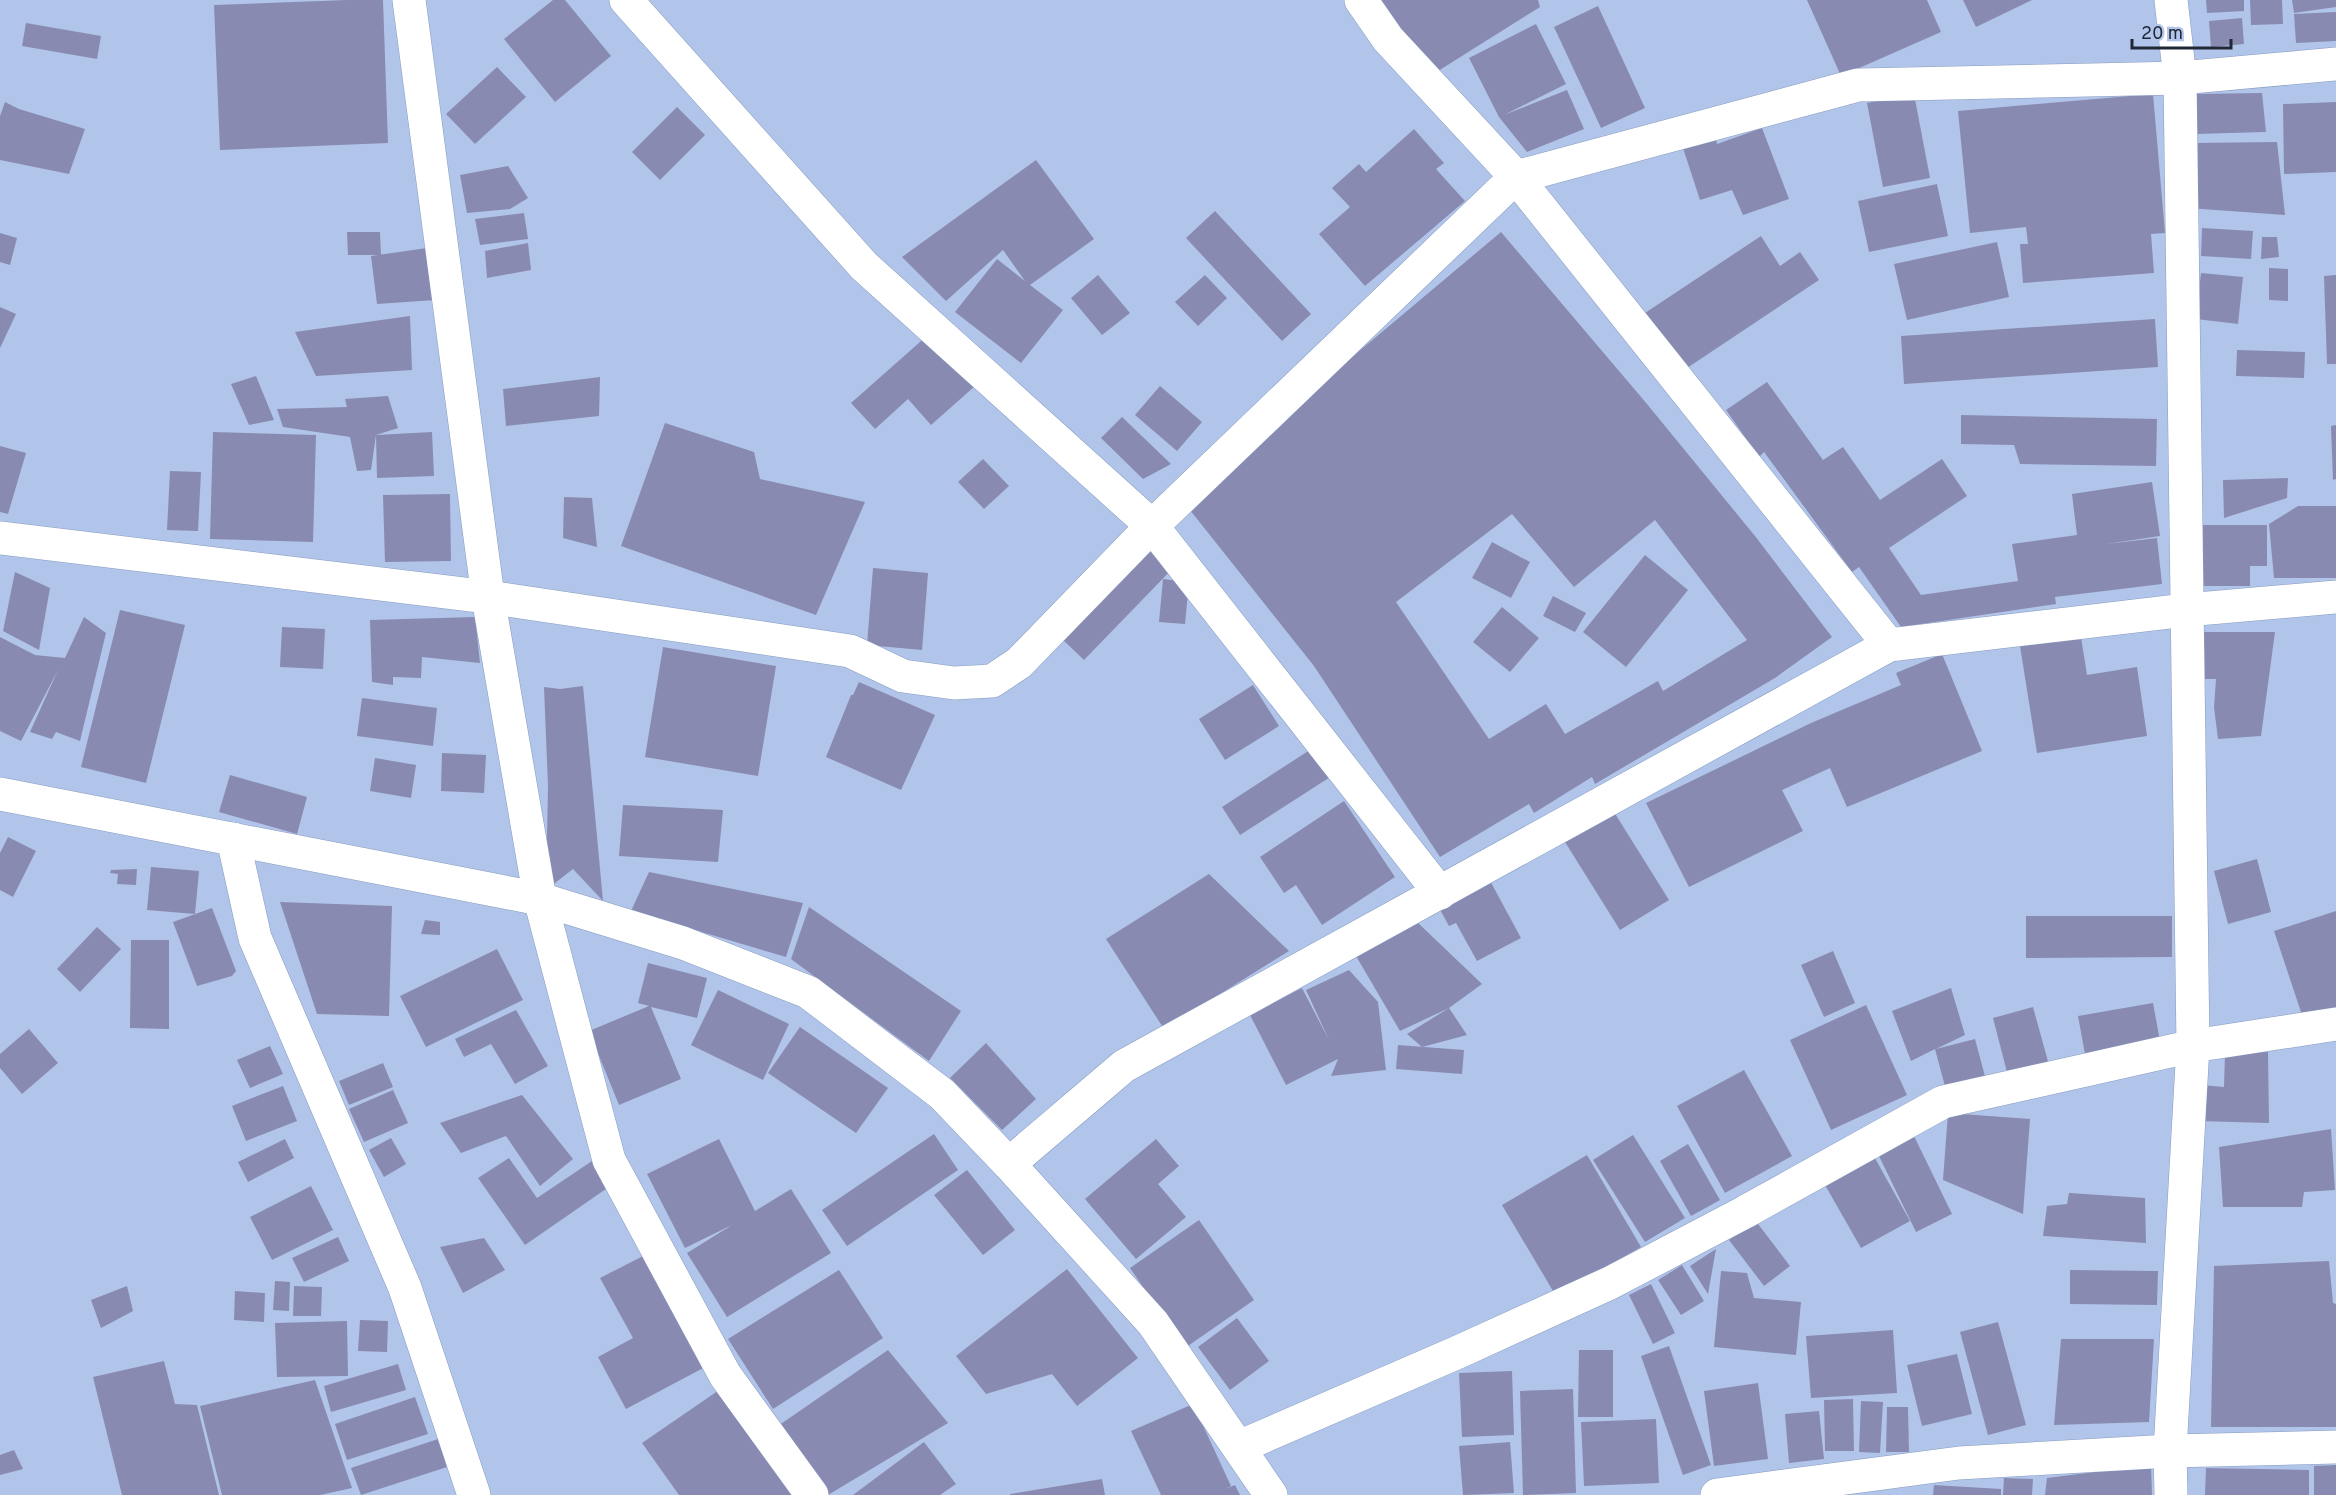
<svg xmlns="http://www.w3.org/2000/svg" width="2336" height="1495" font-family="Overpass,sans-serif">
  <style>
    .building { fill: #898ab1; fill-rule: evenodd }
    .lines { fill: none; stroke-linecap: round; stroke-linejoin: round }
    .minor-casing { stroke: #879bbf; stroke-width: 34 }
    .minor { stroke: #fff; stroke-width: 33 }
  </style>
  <rect width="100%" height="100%" fill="#b1c5eb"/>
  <g class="building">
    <path d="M347 0H383L388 143 220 150 214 5Z"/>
    <path d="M553 0H565L611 56 555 102 504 39Z"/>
    <path d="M1377 0H1538L1540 7 1427 78Z"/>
    <path d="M1807 0H1927L1941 32 1841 76Z"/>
    <path d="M1963 0H2032L1976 27Z"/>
    <path d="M2206 0H2244V11L2207 13Z"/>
    <path d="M2250 0H2282L2283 24 2251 25Z"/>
    <path d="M2292 0H2336V7L2294 13Z"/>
    <path d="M1598 6 1645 108 1601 128 1554 27Z"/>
    <path d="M2336 12V41L2296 43 2294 14Z"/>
    <path d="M2242 18 2244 44 2211 47 2209 21Z"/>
    <path d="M26 23 101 36 97 59 22 46Z"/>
    <path d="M1536 24 1566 84 1504 115 1567 90 1584 129 1527 152 1499 117 1469 58Z"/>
    <path d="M497 67 526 97 475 144 446 114Z"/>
    <path d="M2262 93 2266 132 2195 134 2194 94Z"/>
    <path d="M1914 94 1930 178 1883 187 1867 103Z"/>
    <path d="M2153 94 2165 233 2151 234 2154 273 2023 283 2020 244H2028L2026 227 1970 233 1958 111Z"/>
    <path d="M5 102 19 109 85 129 69 174 0 160V116Z"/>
    <path d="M2336 102V172L2284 174 2283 104Z"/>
    <path d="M677 107 705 135 660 180 632 152Z"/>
    <path d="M1762 128 1789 199 1743 215 1732 190 1700 200 1682 145 1715 134 1717 144Z"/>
    <path d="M1414 129 1444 163 1436 169 1465 201 1365 286 1319 234 1350 207 1332 188 1359 164 1366 172Z"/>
    <path d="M2277 142 2285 215 2188 208 2191 143Z"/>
    <path d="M1036 160 1094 239 1030 285 1063 310 1021 363 955 312 997 259 1025 281 1003 250 946 301 902 257Z"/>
    <path d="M508 166 528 198 510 209 467 213 460 175Z"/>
    <path d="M1937 184 1948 236 1869 252 1858 201Z"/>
    <path d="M1215 211 1311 314 1282 341 1186 238Z"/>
    <path d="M524 213 528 239 480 245 475 219Z"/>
    <path d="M2202 228 2253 231 2251 259 2201 256Z"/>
    <path d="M347 232H380L381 255H348Z"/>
    <path d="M1501 232 1647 404 1755 536 1832 637 1775 678 1595 784 1592 777 1534 813 1529 804 1440 857 1314 666 1182 500ZM1512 514 1574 587 1655 520 1747 640 1663 691 1658 681 1565 734 1546 704 1489 739 1396 602Z"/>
    <path d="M0 233 17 238 10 265 0 262Z"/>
    <path d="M1761 236 1780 266 1800 252 1819 280 1684 370 1645 313Z"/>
    <path d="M2262 237H2277L2279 257 2261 259Z"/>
    <path d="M1997 242 2009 297 1907 320 1894 264Z"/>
    <path d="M528 243 531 270 487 278 485 251Z"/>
    <path d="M427 248 435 300 377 304 371 256Z"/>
    <path d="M2269 268 2288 269V301L2269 300Z"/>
    <path d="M2201 273 2243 277 2238 324 2196 319Z"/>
    <path d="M1098 275 1130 313 1102 335 1071 298Z"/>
    <path d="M1205 275 1227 298 1198 326 1175 302Z"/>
    <path d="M2336 275V364H2327L2324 276Z"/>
    <path d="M0 307 16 314 0 348Z"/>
    <path d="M410 316 412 370 316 376 295 332Z"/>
    <path d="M2155 319 2158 367 1904 384 1901 336Z"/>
    <path d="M929 334 975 386 931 425 908 399 875 429 851 403Z"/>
    <path d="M2237 350 2305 352 2304 378 2236 376Z"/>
    <path d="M256 376 274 420 249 425 231 384Z"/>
    <path d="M600 377 599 416 506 426 503 389Z"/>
    <path d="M1767 382 1823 460 1843 447 1880 500 1942 459 1967 496 1889 548 1921 595 2018 581 2012 544 2077 535 2072 494 2152 482 2160 536 2106 544 2157 538 2162 584 2055 597 2056 604 1901 627 1859 567 1852 572 1764 452 1759 457 1726 410Z"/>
    <path d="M1160 386 1202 422 1177 451 1135 415Z"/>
    <path d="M388 396 398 428 376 435 432 432 434 476 377 478 376 435 371 470 357 471 350 437 283 427 277 409 347 407 345 399Z"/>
    <path d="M1961 415 2157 419 2156 466 2020 464 2014 445 1961 444Z"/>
    <path d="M1122 417 1171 464 1143 479 1101 438Z"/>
    <path d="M665 423 754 452 760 479 865 502 816 615 621 546Z"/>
    <path d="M2336 425V479L2333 480 2331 426Z"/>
    <path d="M213 432 316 435 313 542 210 539Z"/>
    <path d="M0 446 26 453 8 514 0 512Z"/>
    <path d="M983 459 1009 486 984 509 958 482Z"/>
    <path d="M170 471 201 472 198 531 167 530Z"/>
    <path d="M2288 478 2287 498 2224 518 2223 480Z"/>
    <path d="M450 494 451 561 385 562 383 495Z"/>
    <path d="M564 497 592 498 597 547 563 538Z"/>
    <path d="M2298 506H2336V578H2274L2269 524Z"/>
    <path d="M2181 525H2267V566H2250V586H2181Z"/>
    <path d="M1152 542 1176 565 1084 660 1060 637Z"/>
    <path d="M1492 542 1530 562 1511 598 1472 578Z"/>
    <path d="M1645 555 1688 590 1626 667 1583 632Z"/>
    <path d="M873 568 928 573 922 650 867 645Z"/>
    <path d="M15 572 50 588 39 650 3 631Z"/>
    <path d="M1163 579 1189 582 1185 624 1159 622Z"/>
    <path d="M1553 596 1586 613 1575 632 1543 616Z"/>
    <path d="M1502 607 1539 638 1510 672 1473 642Z"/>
    <path d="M120 610 185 625 146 783 81 767Z"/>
    <path d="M84 617 106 633 80 741 56 732 52 739 30 732 58 670 21 741 0 731V637L35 655 65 658Z"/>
    <path d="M475 617 480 663 422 657 421 678 393 677V685L372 682 370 620Z"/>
    <path d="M282 627 325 629 323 669 280 667Z"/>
    <path d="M2202 632H2275L2261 736 2218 739 2214 707 2216 679H2200Z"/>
    <path d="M2081 637 2087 675 2137 667 2147 736 2037 753 2020 646Z"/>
    <path d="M663 647 776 666 758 776 645 757Z"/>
    <path d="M1942 654 1982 751 1847 807 1830 768 1782 790 1803 831 1689 887 1646 803 1811 723 1901 685 1896 673Z"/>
    <path d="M859 682 935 715 901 790 826 757 851 695H853Z"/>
    <path d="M1253 685 1279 726 1225 760 1199 719Z"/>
    <path d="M583 686 603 901 573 869 546 890 548 786 544 687 560 689Z"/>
    <path d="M362 698 437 708 433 746 357 736Z"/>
    <path d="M1319 744 1338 772 1240 835 1222 807Z"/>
    <path d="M442 753 486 755 484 793 441 791Z"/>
    <path d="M375 758 416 765 411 798 370 791Z"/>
    <path d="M230 775 307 797 297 834 219 812Z"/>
    <path d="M1344 801 1395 877 1322 925 1296 885 1284 893 1260 857Z"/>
    <path d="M623 805 723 810 718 862 619 856Z"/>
    <path d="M1614 812 1669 900 1620 930 1565 842Z"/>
    <path d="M8 837 36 851 13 897 0 890V853Z"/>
    <path d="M2257 859 2271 912 2228 924 2214 871Z"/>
    <path d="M151 867 199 871 195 914 147 910Z"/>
    <path d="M137 869 136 885 117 884 118 874 110 873 111 870Z"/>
    <path d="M649 872 803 903 786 957 631 911Z"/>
    <path d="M1209 874 1289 951 1164 1029 1106 939Z"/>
    <path d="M1488 877 1521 938 1477 961 1456 923 1449 926 1437 904Z"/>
    <path d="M280 902 392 906 389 1016 317 1014Z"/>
    <path d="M809 907 961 1011 929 1061 791 959Z"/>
    <path d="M212 908 236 971 232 976 197 986 173 922Z"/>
    <path d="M2336 911V1010L2304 1021 2274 931Z"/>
    <path d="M2026 916H2172V957L2026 958Z"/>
    <path d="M425 920 440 922V935L421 934Z"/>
    <path d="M1416 921 1482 984 1449 1008 1467 1035 1422 1047 1407 1034 1449 1008 1400 1031 1356 956Z"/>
    <path d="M97 927 121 949 80 992 57 969Z"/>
    <path d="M131 940H169V1029L130 1028Z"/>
    <path d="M497 949 523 1000 426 1047 400 996Z"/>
    <path d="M1833 951 1855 1003 1824 1017 1801 965Z"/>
    <path d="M648 963 707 978 697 1018 651 1007 681 1079 619 1105 589 1031 649 1006 638 1003Z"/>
    <path d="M1349 970 1378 1002 1386 1070 1331 1076 1338 1059 1286 1085 1250 1015 1302 988 1329 1040 1306 990Z"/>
    <path d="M1951 988 1965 1035 1936 1049 1975 1039 1986 1080 1946 1090 1935 1049 1911 1061 1892 1011Z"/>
    <path d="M718 990 789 1024 763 1080 691 1045Z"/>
    <path d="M2153 1003 2160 1041 2085 1054 2078 1016Z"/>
    <path d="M1866 1005 1907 1095 1831 1130 1790 1040Z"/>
    <path d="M2033 1007 2049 1065 2008 1076 1993 1018Z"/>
    <path d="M516 1010 548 1066 515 1084 491 1044 464 1057 455 1039Z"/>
    <path d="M800 1027 888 1088 856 1133 768 1073Z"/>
    <path d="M29 1029 58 1063 22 1094 0 1068V1054Z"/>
    <path d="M986 1043 1036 1099 1002 1130 950 1078Z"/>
    <path d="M1398 1045 1464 1050 1462 1074 1396 1069Z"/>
    <path d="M270 1046 283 1074 250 1088 237 1060Z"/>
    <path d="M2268 1052 2269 1123 2198 1121 2202 1085 2224 1087 2225 1053Z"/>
    <path d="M383 1063 393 1087 349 1105 339 1081Z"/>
    <path d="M1744 1070 1792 1156 1725 1193 1677 1106Z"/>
    <path d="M283 1086 297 1121 246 1141 232 1106Z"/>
    <path d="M393 1090 408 1123 364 1142 349 1109Z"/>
    <path d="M522 1095 573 1159 540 1186 506 1136 461 1153 440 1123Z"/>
    <path d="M1948 1113 2030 1119 2023 1214 1943 1180Z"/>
    <path d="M2331 1129 2335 1190 2304 1192 2302 1207H2223L2219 1147Z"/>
    <path d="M934 1134 958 1170 847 1246 822 1210Z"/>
    <path d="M1913 1134 1952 1214 1916 1232 1877 1152Z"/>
    <path d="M1633 1135 1685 1218 1645 1242 1593 1160Z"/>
    <path d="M391 1138 406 1164 384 1177 369 1150Z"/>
    <path d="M285 1139 294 1158 248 1182 238 1162Z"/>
    <path d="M719 1139 755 1211 791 1189 831 1253 727 1317 687 1253 732 1225 685 1248 647 1174Z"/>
    <path d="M1156 1139 1179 1166 1158 1184 1186 1217 1136 1259 1085 1199Z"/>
    <path d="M1688 1144 1720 1200 1691 1216 1660 1161Z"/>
    <path d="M1871 1151 1910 1221 1861 1248 1821 1178Z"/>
    <path d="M1587 1155 1641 1247 1556 1296 1502 1205Z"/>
    <path d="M598 1157 616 1182 525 1245 478 1178 509 1158 537 1198Z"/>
    <path d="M967 1170 1015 1230 983 1255 934 1195Z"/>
    <path d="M311 1186 333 1230 272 1260 250 1217Z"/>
    <path d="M2069 1193 2145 1198 2146 1243 2043 1236 2047 1206 2067 1204Z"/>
    <path d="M1199 1220 1254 1300 1185 1348 1130 1268Z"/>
    <path d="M1755 1220 1790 1266 1764 1286 1729 1240Z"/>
    <path d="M338 1237 349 1261 304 1282 292 1258Z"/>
    <path d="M484 1238 505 1270 463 1293 440 1247Z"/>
    <path d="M1716 1249 1708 1294 1690 1266Z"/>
    <path d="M647 1254 707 1366 626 1409 598 1357 633 1338 600 1278Z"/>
    <path d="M2329 1261 2333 1303 2336 1304V1427H2211L2214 1266Z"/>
    <path d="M1682 1265 1704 1301 1681 1315 1658 1280Z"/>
    <path d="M1067 1269 1138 1358 1077 1406 1052 1374 986 1394 956 1356Z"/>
    <path d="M839 1270 883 1338 773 1409 728 1339Z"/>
    <path d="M2070 1270 2158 1271 2157 1305 2070 1304Z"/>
    <path d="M1721 1271 1747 1273 1754 1298 1801 1302 1796 1355 1714 1347Z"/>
    <path d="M275 1281 290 1282 289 1311 273 1310Z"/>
    <path d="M1651 1284 1675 1333 1653 1344 1629 1295Z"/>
    <path d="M127 1286 133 1311 101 1328 91 1300Z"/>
    <path d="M294 1286 322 1287 321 1316H293Z"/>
    <path d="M235 1291 265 1293 264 1322 234 1320Z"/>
    <path d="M1237 1318 1269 1361 1230 1390 1198 1347Z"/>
    <path d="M360 1320 388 1321 387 1352 358 1351Z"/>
    <path d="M347 1321 348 1376 277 1377 275 1323Z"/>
    <path d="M1998 1322 2026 1425 1988 1435 1960 1332Z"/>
    <path d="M1893 1330 1897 1393 1811 1398 1806 1336Z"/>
    <path d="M2061 1339H2154L2149 1422 2054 1425Z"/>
    <path d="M1669 1346 1711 1465 1683 1475 1641 1356Z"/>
    <path d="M888 1350 948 1423 828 1495 775 1428Z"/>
    <path d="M1579 1350H1613V1417H1578Z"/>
    <path d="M1957 1354 1972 1414 1922 1426 1907 1365Z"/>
    <path d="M164 1361 175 1404 197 1405 219 1495H122L93 1377Z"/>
    <path d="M398 1364 406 1390 331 1412 324 1386Z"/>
    <path d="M1512 1371 1514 1435 1462 1437 1459 1373Z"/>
    <path d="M315 1380 352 1488 320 1495H222L200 1406Z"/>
    <path d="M1758 1383 1768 1459 1714 1466 1704 1391Z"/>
    <path d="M725 1386 803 1495H679L642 1443Z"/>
    <path d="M1573 1389 1576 1493 1523 1495 1520 1391Z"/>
    <path d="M415 1397 428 1434 347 1460 335 1424Z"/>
    <path d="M1853 1399 1854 1451H1825L1824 1400Z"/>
    <path d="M1861 1401 1883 1402 1880 1453 1859 1452Z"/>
    <path d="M1193 1404 1231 1486 1225 1489 1235 1485 1240 1495H1161L1131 1431Z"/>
    <path d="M1887 1407H1908L1909 1452H1886Z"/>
    <path d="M1819 1411 1824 1459 1789 1463 1785 1414Z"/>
    <path d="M1656 1419 1659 1483 1584 1486 1581 1422Z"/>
    <path d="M438 1439 447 1467 361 1495 351 1468Z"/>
    <path d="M924 1442 956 1484 940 1495H853Z"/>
    <path d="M1510 1442 1514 1493 1463 1495 1459 1446Z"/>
    <path d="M14 1450 23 1469 0 1475V1455Z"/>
    <path d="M2151 1465 2152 1495H2045L2047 1478Z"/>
    <path d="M2336 1465V1495H2314V1466Z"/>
    <path d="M2206 1468 2309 1470V1495H2205Z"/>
    <path d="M2004 1478 2033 1479 2032 1495H2003Z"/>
    <path d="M1102 1479 1105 1495H1010V1494Z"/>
    <path d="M1934 1485 2001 1489V1495H1933Z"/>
  </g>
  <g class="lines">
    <defs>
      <g id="minor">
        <path d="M409 0 488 597 540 899 609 1160 725 1375 812 1495"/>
        <path d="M626 0 864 266 1152 526 1440 893"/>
        <path d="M1361 0 1388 39 1516 177 1889 645"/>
        <path d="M2171 0 2180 78 2193 1046 2170 1451 2171 1495"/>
        <path d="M0 538 488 597 850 651 903 676 954 683 992 681 1019 663 1152 526 1516 177 1858 85 2180 78 2336 64"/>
        <path d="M0 794 540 899 683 943 808 992 942 1094 1009 1164 1153 1323 1271 1495"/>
        <path d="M233 839 255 938 405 1288 474 1495"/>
        <path d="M1009 1164 1124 1066 1889 645 2186 610 2336 597"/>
        <path d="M1239 1447 1456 1353 1610 1283 1745 1212 1943 1102 2193 1046 2336 1024"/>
        <path d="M1717 1495 1959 1463 2170 1451 2336 1447"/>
      </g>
    </defs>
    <use href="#minor" class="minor-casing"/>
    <use href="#minor" class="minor"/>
  </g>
  <path d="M2132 39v9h99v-9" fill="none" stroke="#202836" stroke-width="3"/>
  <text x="2141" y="39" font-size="18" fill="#202836" stroke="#b1c5eb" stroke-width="4.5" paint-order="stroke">20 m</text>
</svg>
